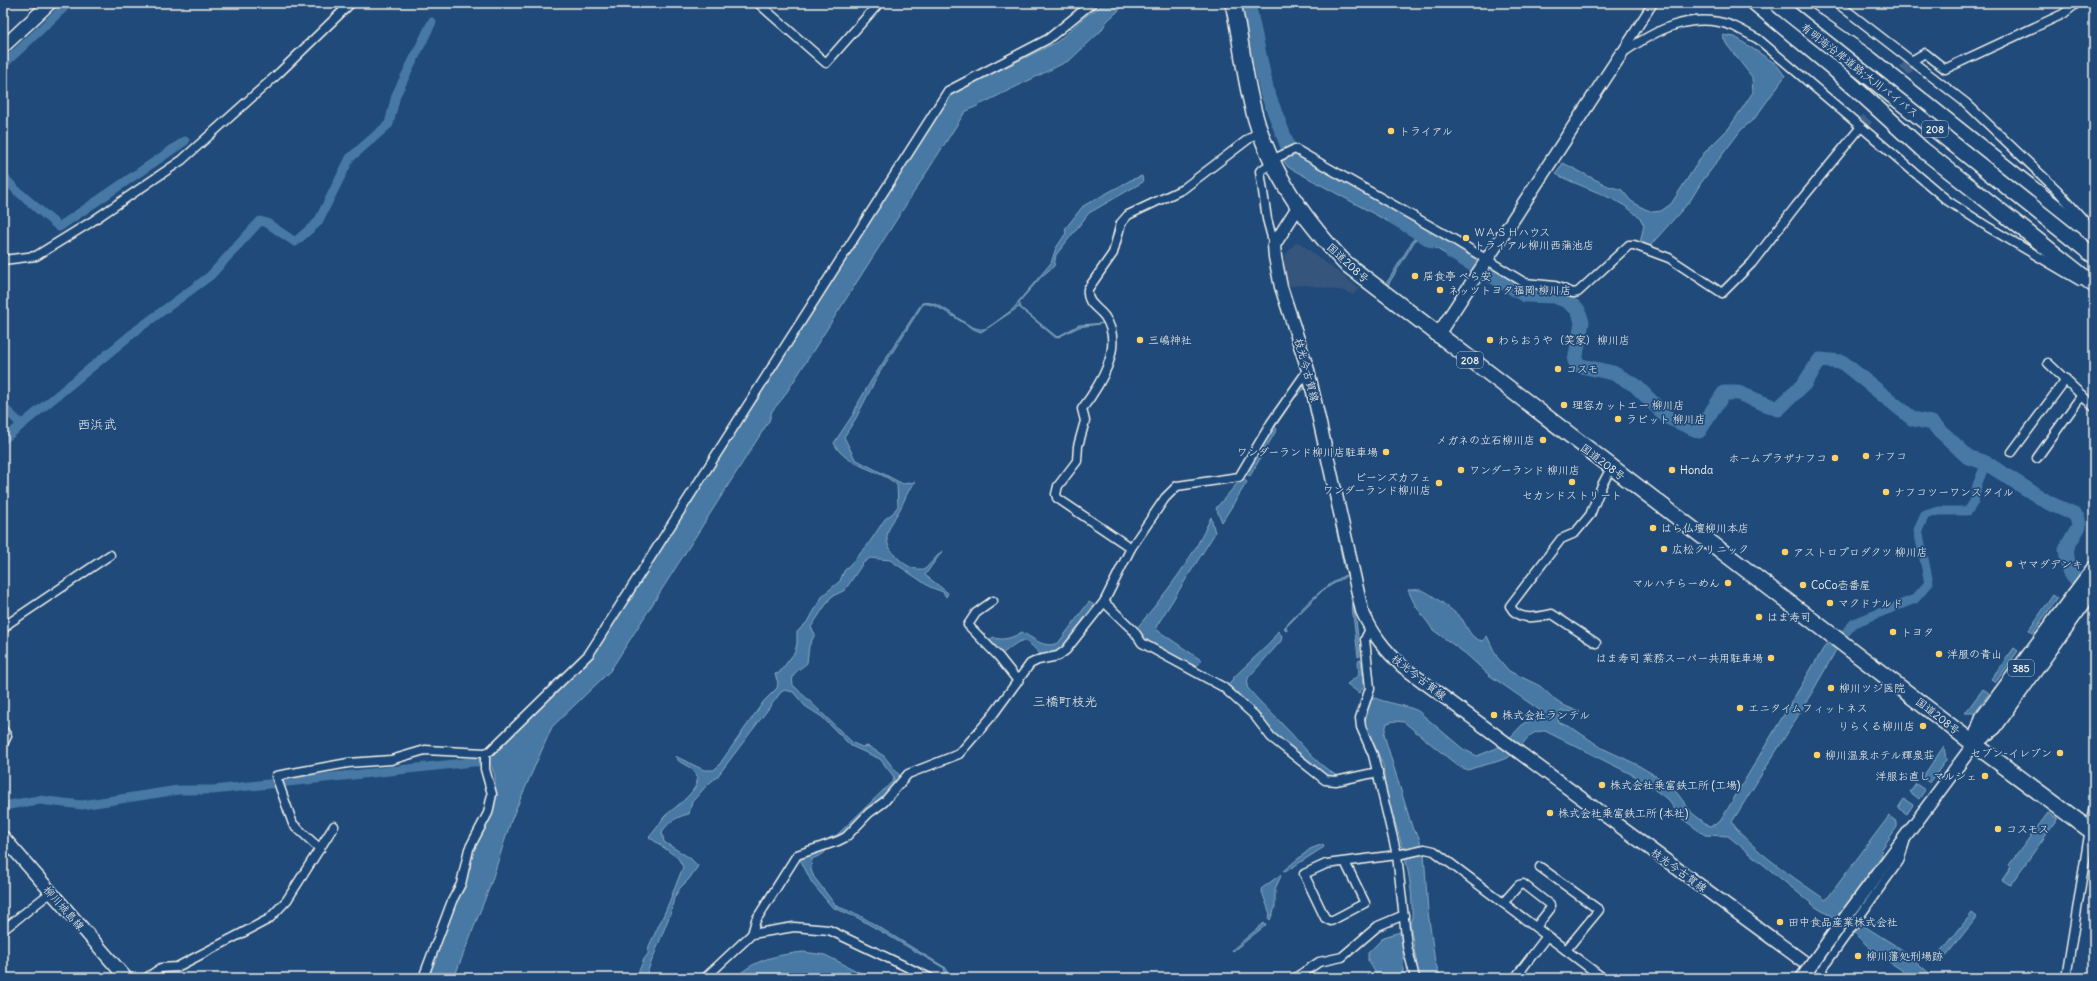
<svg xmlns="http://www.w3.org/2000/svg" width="2097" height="981" font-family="Delius,'Klee One',sans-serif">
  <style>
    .built { fill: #34547d }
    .water { fill: #4779a4; stroke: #8ca9bf }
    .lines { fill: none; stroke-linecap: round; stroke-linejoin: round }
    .canal { stroke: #4779a4; stroke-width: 9 }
    .river { stroke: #4779a4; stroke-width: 15 }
    .secondary-tunnel { stroke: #3f638a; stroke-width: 12; stroke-dasharray: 12 6; stroke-linecap: butt }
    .street-casing { stroke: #f4f1e8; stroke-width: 11 }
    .secondary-casing { stroke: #f4f1e8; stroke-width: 15 }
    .highway-casing { stroke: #f4f1e8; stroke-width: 18 }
    .street { stroke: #1f4a7a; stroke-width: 8 }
    .secondary { stroke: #1f4a7a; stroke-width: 12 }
    .highway { stroke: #1f4a7a; stroke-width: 15 }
    .secondary-bridge-casing { stroke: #f4f1e8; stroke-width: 15; stroke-linecap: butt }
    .highway-bridge-casing { stroke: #f4f1e8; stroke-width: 18; stroke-linecap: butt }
    .secondary-bridge { stroke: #1f4a7a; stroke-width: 12 }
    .highway-bridge { stroke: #1f4a7a; stroke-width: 15 }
    .poi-dot { fill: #ffd166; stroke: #1f4a7a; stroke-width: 1.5 }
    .labels { text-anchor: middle; stroke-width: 3.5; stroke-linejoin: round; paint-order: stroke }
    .shield { fill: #1f4a7a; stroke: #b4bfc7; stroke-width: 1 }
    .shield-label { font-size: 10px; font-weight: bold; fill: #f4f1e8 }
    .street-label { font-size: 11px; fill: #f4f1e8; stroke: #1f4a7a }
    .poi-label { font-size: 11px; fill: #f4f1e8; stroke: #1f4a7a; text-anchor: start }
    .quarter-label { font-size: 13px; fill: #f4f1e8; stroke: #1f4a7a }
  </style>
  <rect width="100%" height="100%" fill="#1f4a7a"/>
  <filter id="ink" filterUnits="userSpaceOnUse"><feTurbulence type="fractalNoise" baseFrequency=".025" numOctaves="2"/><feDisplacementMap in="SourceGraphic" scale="8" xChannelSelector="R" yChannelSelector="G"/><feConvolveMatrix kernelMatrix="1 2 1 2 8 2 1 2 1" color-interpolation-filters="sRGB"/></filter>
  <g filter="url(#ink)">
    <path class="built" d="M1296 242 1300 243 1359 288 1353 295 1344 291 1307 285 1286 286 1282 270 1285 255Z"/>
    <g class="water">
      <path d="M1106 3H1127L1107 21 1101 31 1070 60 965 112 783 398 772 411 769 421 610 671 552 727 512 818 490 886 454 978H426L452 908 463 891 471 864 472 852 489 821 495 798V776L492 768 491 757 497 748 591 658 626 603 632 599 635 590 750 407 757 401 764 384 949 95 1057 42 1087 15Z"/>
      <path d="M1722 35 1735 37 1776 64 1785 76 1755 118 1741 130 1701 183 1690 201 1648 248 1640 243 1644 225C1632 200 1580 188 1556 174L1563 163 1608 186 1622 190 1631 201 1645 209 1653 212 1661 211 1671 204 1704 153 1729 128 1753 92 1752 77 1727 45Z"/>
      <path d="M1296 153 1415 222 1409 233 1288 167 1282 159Z"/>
      <path d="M1142 176 1143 182 1089 213 1056 255 1054 266 1042 276 1019 302 1021 308 1057 337 1079 325 1106 323 1079 327 1056 338 1019 307 981 332C966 328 937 301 923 304L878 375 856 418 844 437 855 459 903 484 915 482C907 491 905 500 900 509 888 530 878 540 900 560 908 567 914 570 925 569L943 550 925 575 948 593 946 597 943 592 930 587 890 560 870 558 863 563 845 590 831 597 811 627 815 634 809 646 807 663C800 670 790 672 793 685L853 743 862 747 868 746 884 756 900 776 894 787 869 807 823 854 812 859 811 870 814 877 836 906 859 915 941 965 946 968 947 972 944 978H941L945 972 944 968 858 918 832 907 812 883 800 859 825 849 829 838 837 835 893 781 894 777 880 759 851 746 822 717 805 706 793 692 785 690 781 692 717 777 707 785 692 802 689 814C678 816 668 822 662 832L664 842 690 858 698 866 689 879 680 888 674 898 671 912 645 978H636L644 959 648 954 649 946 666 910 683 867 678 858 649 837C655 831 659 824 664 817 673 808 704 789 696 774 691 765 678 764 675 756L704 770H714L719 765 764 701 777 688 778 683 775 674 779 673 795 652 797 643V632L809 620 823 595 840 581 844 571 867 546 885 519 893 513 898 506 897 485C879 468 845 467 834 443L854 413 857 405 871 381 922 303C943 298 966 332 984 329 990 328 995 322 1000 319 1007 313 1014 310 1018 302L1051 263 1056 248 1066 233 1065 229 1083 206 1131 180Z"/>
      <path d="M1420 224 1474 257 1467 267 1417 237 1388 285 1386 284 1415 237 1413 236Z"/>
      <path d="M1306 384 1308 389 1305 388 1293 400 1275 427 1277 429 1250 476 1246 474C1262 442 1279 409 1306 384Z"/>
      <path d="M1242 478 1247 482 1222 522 1216 508Z"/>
      <path d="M1211 517 1215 533 1156 627 1157 630 1201 660 1196 668 1143 640 1137 628C1167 591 1192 561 1211 517Z"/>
      <path d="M1337 522 1346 567 1344 568 1335 523Z"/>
      <path d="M1345 575V577L1323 590 1286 627 1287 631 1284 628C1306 604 1316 592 1345 575Z"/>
      <path d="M1408 590C1413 590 1419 589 1424 591 1430 593 1458 614 1462 619 1468 628 1470 639 1483 641L1487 636 1497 657 1509 671 1540 686 1552 697 1565 706 1580 712 1561 711 1558 722 1574 729 1602 748 1636 764 1671 785 1692 813 1709 826 1717 824 1721 820 1826 644 1836 650C1804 709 1767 765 1732 822 1747 847 1800 882 1826 900L1889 816 1897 822V827L1881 850 1882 855 1836 919 1817 908 1728 836 1705 835 1681 818 1669 801 1662 795 1635 776 1545 731C1526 731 1526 744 1513 754 1504 762 1480 765 1468 770L1458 766 1404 722 1395 721 1387 723 1384 735 1413 830 1418 835 1424 853 1428 912 1435 962 1441 978H1419L1410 923C1413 918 1412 911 1412 905 1411 870 1400 839 1390 806L1386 800 1383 765 1365 725 1367 707 1373 697C1387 704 1404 704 1418 711L1463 749 1477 756 1502 746 1524 723 1538 718 1541 711 1489 675 1466 654 1433 630 1415 605Z"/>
      <path d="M2053 595 2057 598 2033 633 2029 630Z"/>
      <path d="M1351 597 1356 619 1360 656 1358 657Z"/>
      <path d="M1089 602 1094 605 1064 646 1056 652 1041 655C1022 634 1022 639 1002 654L990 641 993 637C1002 642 1014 637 1022 632 1034 639 1046 650 1059 642Z"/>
      <path d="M1278 631 1282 636 1281 641 1248 678 1247 687C1258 701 1271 712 1283 725 1302 744 1314 762 1337 776L1325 775 1277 740 1259 714 1227 687 1235 676 1270 643Z"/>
      <path d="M2014 648 2018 651 1996 682 1991 679Z"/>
      <path d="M1361 660 1364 687 1359 693 1347 684 1359 675 1358 661Z"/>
      <path d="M1983 689 1989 693 1975 713H1965Z"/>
      <path d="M1944 746 1946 760 1930 783 1922 778Z"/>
      <path d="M1916 784 1925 790 1919 799 1910 792Z"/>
      <path d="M1904 799 1913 805 1907 814 1898 808Z"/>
      <path d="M2048 813 2057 818V820L2010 885 2002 880 2011 867 2009 865Z"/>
      <path d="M1323 844 1324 847 1285 872 1283 871 1310 849Z"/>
      <path d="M1280 875 1281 876 1275 889V908L1270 920 1268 918 1270 914 1261 889Z"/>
      <path d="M1972 913 1977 917 1941 962 1936 958Z"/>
      <path d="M1264 923 1266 925 1233 951 1232 950Z"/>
      <path d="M1861 924 1901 949 1935 978H1902L1903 971 1873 951 1854 933Z"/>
      <path d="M1400 932 1403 944V975L1405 974 1407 978H1377L1378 977 1368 960V953L1384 937Z"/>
      <path d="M803 952 825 955 871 978H735C755 959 777 955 803 952Z"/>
    </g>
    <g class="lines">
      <g class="canal">
        <path d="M3 65 69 3"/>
        <path d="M3 176 16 190 59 227 185 141"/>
        <path d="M3 407 21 424"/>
        <path d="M3 440 138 329 210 276 260 221 267 223 295 242 318 222 350 158 389 124 396 95 432 22"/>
        <path d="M1824 657 1854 623 1915 599 1929 583 1918 530 1925 515 1939 511H1968L1974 502 1977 485 1986 463"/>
        <path d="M3 806 39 800 82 805 178 790H213L473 762H503"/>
      </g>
      <g class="river">
        <path d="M1248 3 1267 92 1293 160 1298 162"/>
        <path d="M1394 217 1433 241"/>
        <path d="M1452 252 1525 295 1555 296 1567 301 1578 310 1582 322 1575 361 1577 365 1613 373 1635 385 1667 417 1699 431 1724 393H1738L1778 409 1804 384 1820 360 1842 362 1913 419 1932 423 1968 457 1986 463 2049 503 2074 514 2078 519 2079 526 2066 549 2069 571 2091 595"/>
      </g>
      <path class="secondary-tunnel" d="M1860 128 1913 60"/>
      <defs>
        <g id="street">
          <path d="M758 3 826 63 879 3"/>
          <path d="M1837 3 1966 103 2057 190 2089 226"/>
          <path d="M1623 50 1653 3"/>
          <path d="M1621 54C1654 31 1691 10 1733 26 1742 30 1750 35 1758 39L1948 201 1988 227 2080 281"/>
          <path d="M1913 60 1925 53 1945 69 2063 14 2077 3"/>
          <path d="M1274 245 1267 219 1260 171 1272 163 1276 158 1295 149 1453 239 1525 283 1555 286 1573 293 1578 292 1629 245H1634L1669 258 1722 293 1752 263 1796 206 1860 128"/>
          <path d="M3 260 36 256 91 222 182 160 279 73 351 3"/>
          <path d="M2048 363 2094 407"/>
          <path d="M2012 452 2066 379"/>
          <path d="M2037 458 2082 395"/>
          <path d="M1131 548 1057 498 1056 494 1058 486 1077 461 1078 446 1085 421 1082 409C1100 385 1125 347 1105 317 1098 307 1086 304 1088 289L1113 253 1121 223 1128 215 1183 189 1259 131"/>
          <path d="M993 601 976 613 968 625 999 657 1018 681"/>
          <path d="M1104 602 1134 631 1142 643 1223 687 1254 715 1271 737 1325 780 1336 781 1378 772"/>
          <path d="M1370 629 1365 639 1370 688 1360 718 1361 727 1373 755 1397 855 1407 946 1415 978"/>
          <path d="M3 630 9 623 110 555"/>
          <path d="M1596 643 1552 614C1537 617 1518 622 1510 606L1561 539 1575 533 1590 515 1602 485 1611 468"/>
          <path d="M3 730 7 736 3 744"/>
          <path d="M320 849 293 824 276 776 348 763 391 760 425 750 485 753 490 751 589 654 948 91 1048 39 1092 3"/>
          <path d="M1345 862 1365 903 1331 921 1325 918 1304 874 1326 864 1397 855 1425 849 1434 851 1603 978"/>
          <path d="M1540 867 1599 910 1566 950"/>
          <path d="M1503 903 1519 885 1523 884 1550 905V909L1536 927"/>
          <path d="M3 930 50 893"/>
          <path d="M752 934 756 920 797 855 838 841 846 837 869 813 884 802 908 774 959 754 992 716 1030 664 1038 660 1058 656 1066 650 1104 602 1131 548 1165 498 1177 486 1239 477 1271 423 1308 370"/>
          <path d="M1819 973 1899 861 1905 842"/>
          <path d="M146 978 161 968 177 967 269 919 287 900 334 826"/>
          <path d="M423 978 452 901 461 884 469 849 488 813 492 794 485 769V753"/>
          <path d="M705 978 752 934 794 927 829 930 930 978"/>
          <path d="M1295 978 1319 962 1342 957 1378 926 1404 915"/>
          <path d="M1515 978 1547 936"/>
          <path d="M2066 978 2094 804"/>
        </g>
        <g id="secondary">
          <path d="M3 47 50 3"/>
          <path d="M1298 207 1274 245 1275 257 1281 287 1308 370 1362 611C1373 635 1384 649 1403 667L1826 978"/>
          <path d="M1437 336 1621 54"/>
          <path d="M3 837 126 978"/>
          <path d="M1848 914 1974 744"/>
        </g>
        <g id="highway">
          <path d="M1233 3C1240 34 1243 65 1250 96 1264 163 1299 214 1345 263L1974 744 2094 833"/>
          <path d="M1755 3 1832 67 1922 149 2094 285"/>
          <path d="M1790 3 1870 59 2094 238"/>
          <path d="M1974 743 1994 727 2094 587"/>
          <path d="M1974 744 1983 718 2094 569"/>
        </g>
      </defs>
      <use href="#street" class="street-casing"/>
      <use href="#secondary" class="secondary-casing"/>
      <use href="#highway" class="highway-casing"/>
      <use href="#street" class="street"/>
      <use href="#secondary" class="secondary"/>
      <use href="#highway" class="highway"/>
      <defs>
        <path id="secondary-bridge" d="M1802 978 1848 914"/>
        <path id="highway-bridge" d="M1776 3 2094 256"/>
      </defs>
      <use href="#secondary-bridge" class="secondary-bridge-casing"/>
      <use href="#highway-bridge" class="highway-bridge-casing"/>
      <use href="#secondary-bridge" class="secondary-bridge"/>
      <use href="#highway-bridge" class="highway-bridge"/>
    </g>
  </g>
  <g class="poi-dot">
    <circle cx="1391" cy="131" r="4"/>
    <circle cx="1466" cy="238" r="4"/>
    <circle cx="1415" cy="276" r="4"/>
    <circle cx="1440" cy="290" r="4"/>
    <circle cx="1140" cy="340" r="4"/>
    <circle cx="1490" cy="340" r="4"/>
    <circle cx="1558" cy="369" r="4"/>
    <circle cx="1564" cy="405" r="4"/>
    <circle cx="1618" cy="419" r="4"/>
    <circle cx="1543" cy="440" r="4"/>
    <circle cx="1386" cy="452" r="4"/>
    <circle cx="1866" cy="456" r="4"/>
    <circle cx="1835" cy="458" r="4"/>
    <circle cx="1461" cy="470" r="4"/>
    <circle cx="1672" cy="470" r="4"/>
    <circle cx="1572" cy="482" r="4"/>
    <circle cx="1439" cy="483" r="4"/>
    <circle cx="1886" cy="492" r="4"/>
    <circle cx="1653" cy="528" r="4"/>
    <circle cx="1664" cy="549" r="4"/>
    <circle cx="1785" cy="552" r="4"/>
    <circle cx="2009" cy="564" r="4"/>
    <circle cx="1728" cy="583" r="4"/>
    <circle cx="1803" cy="585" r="4"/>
    <circle cx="1830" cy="603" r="4"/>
    <circle cx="1759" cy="617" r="4"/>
    <circle cx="1893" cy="632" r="4"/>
    <circle cx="1939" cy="654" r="4"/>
    <circle cx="1771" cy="658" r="4"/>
    <circle cx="1831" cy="688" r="4"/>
    <circle cx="1740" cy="708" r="4"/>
    <circle cx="1494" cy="715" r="4"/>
    <circle cx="1923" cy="726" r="4"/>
    <circle cx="2060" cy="753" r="4"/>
    <circle cx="1817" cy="755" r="4"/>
    <circle cx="1985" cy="776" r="4"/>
    <circle cx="1602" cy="785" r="4"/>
    <circle cx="1550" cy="813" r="4"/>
    <circle cx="1998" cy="829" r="4"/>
    <circle cx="1780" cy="922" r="4"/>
    <circle cx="1858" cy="956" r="4"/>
  </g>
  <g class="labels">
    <g class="shield">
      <rect x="1922" y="121" width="26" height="16" rx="3"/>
      <rect x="1457" y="352" width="26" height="16" rx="3"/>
      <rect x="2008" y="660" width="26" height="16" rx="3"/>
    </g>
    <g class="shield-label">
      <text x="1935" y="133">208</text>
      <text x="1470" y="364">208</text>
      <text x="2021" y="672">385</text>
    </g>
    <g class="street-label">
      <text transform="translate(1860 70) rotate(38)" y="4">有明海沿岸道路;大川バイパス</text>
      <text transform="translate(1348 263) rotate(43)" y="4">国道208号</text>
      <text transform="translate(1307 370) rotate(75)" y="4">枝光今古賀線</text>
      <text transform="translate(1603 462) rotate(37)" y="4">国道208号</text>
      <text transform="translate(1419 677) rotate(38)" y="4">枝光今古賀線</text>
      <text transform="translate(1938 716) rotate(38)" y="4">国道208号</text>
      <text transform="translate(1679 870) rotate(36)" y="4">枝光今古賀線</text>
      <text transform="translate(64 908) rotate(48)" y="4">柳川城島線</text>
    </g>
    <g class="poi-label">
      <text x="1399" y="135">トライアル</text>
      <text x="1474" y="236">ＷＡＳＨハウス<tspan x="1474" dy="13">トライアル柳川西蒲池店</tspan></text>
      <text x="1423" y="280">居食亭 べら安</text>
      <text x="1448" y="294">ネッツトヨタ福岡 柳川店</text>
      <text x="1148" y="344">三嶋神社</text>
      <text x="1498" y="344">わらおうや（笑家）柳川店</text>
      <text x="1566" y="373">コスモ</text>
      <text x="1572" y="409">理容カットエー 柳川店</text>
      <text x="1626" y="423">ラビット 柳川店</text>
      <text x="1535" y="444" text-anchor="end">メガネの立石柳川店</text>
      <text x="1378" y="456" text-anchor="end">ワンダーランド柳川店駐車場</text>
      <text x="1874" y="460">ナフコ</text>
      <text x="1827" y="462" text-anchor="end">ホームプラザナフコ</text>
      <text x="1469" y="474">ワンダーランド 柳川店</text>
      <text x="1680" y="474">Honda</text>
      <text x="1431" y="481" text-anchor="end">ビーンズカフェ<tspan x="1431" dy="13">ワンダーランド柳川店</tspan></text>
      <text x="1894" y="496">ナフコツーワンスタイル</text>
      <text x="1572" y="499" text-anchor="middle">セカンドストリート</text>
      <text x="1661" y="532">はら仏壇柳川本店</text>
      <text x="1672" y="553">広松クリニック</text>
      <text x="1793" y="556">アストロプロダクツ 柳川店</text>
      <text x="2017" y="568">ヤマダデンキ</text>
      <text x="1720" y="587" text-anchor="end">マルハチらーめん</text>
      <text x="1811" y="589">CoCo壱番屋</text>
      <text x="1838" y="607">マクドナルド</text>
      <text x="1767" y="621">はま寿司</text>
      <text x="1901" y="636">トヨタ</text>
      <text x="1947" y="658">洋服の青山</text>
      <text x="1763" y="662" text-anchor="end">はま寿司 業務スーパー共用駐車場</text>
      <text x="1839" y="692">柳川ツジ医院</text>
      <text x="1748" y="712">エニタイムフィットネス</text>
      <text x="1502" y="719">株式会社ランテル</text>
      <text x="1915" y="730" text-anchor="end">りらくる柳川店</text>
      <text x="2052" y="757" text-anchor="end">セブン-イレブン</text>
      <text x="1825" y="759">柳川温泉ホテル輝泉荘</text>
      <text x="1977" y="780" text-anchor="end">洋服お直し マルシェ</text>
      <text x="1610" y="789">株式会社乗富鉄工所 (工場)</text>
      <text x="1558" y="817">株式会社乗富鉄工所 (本社)</text>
      <text x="2006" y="833">コスモス</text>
      <text x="1788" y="926">田中食品産業株式会社</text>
      <text x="1866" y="960">柳川藩処刑場跡</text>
    </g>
    <g class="quarter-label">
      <text x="97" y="429">西浜武</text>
      <text x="1065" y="706">三橋町枝光</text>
    </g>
  </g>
  <rect width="2097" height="981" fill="none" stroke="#1f4a7a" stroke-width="16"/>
  <rect x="8" y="8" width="2081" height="965" fill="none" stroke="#f4f1e8" stroke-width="1.5" filter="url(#ink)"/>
</svg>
